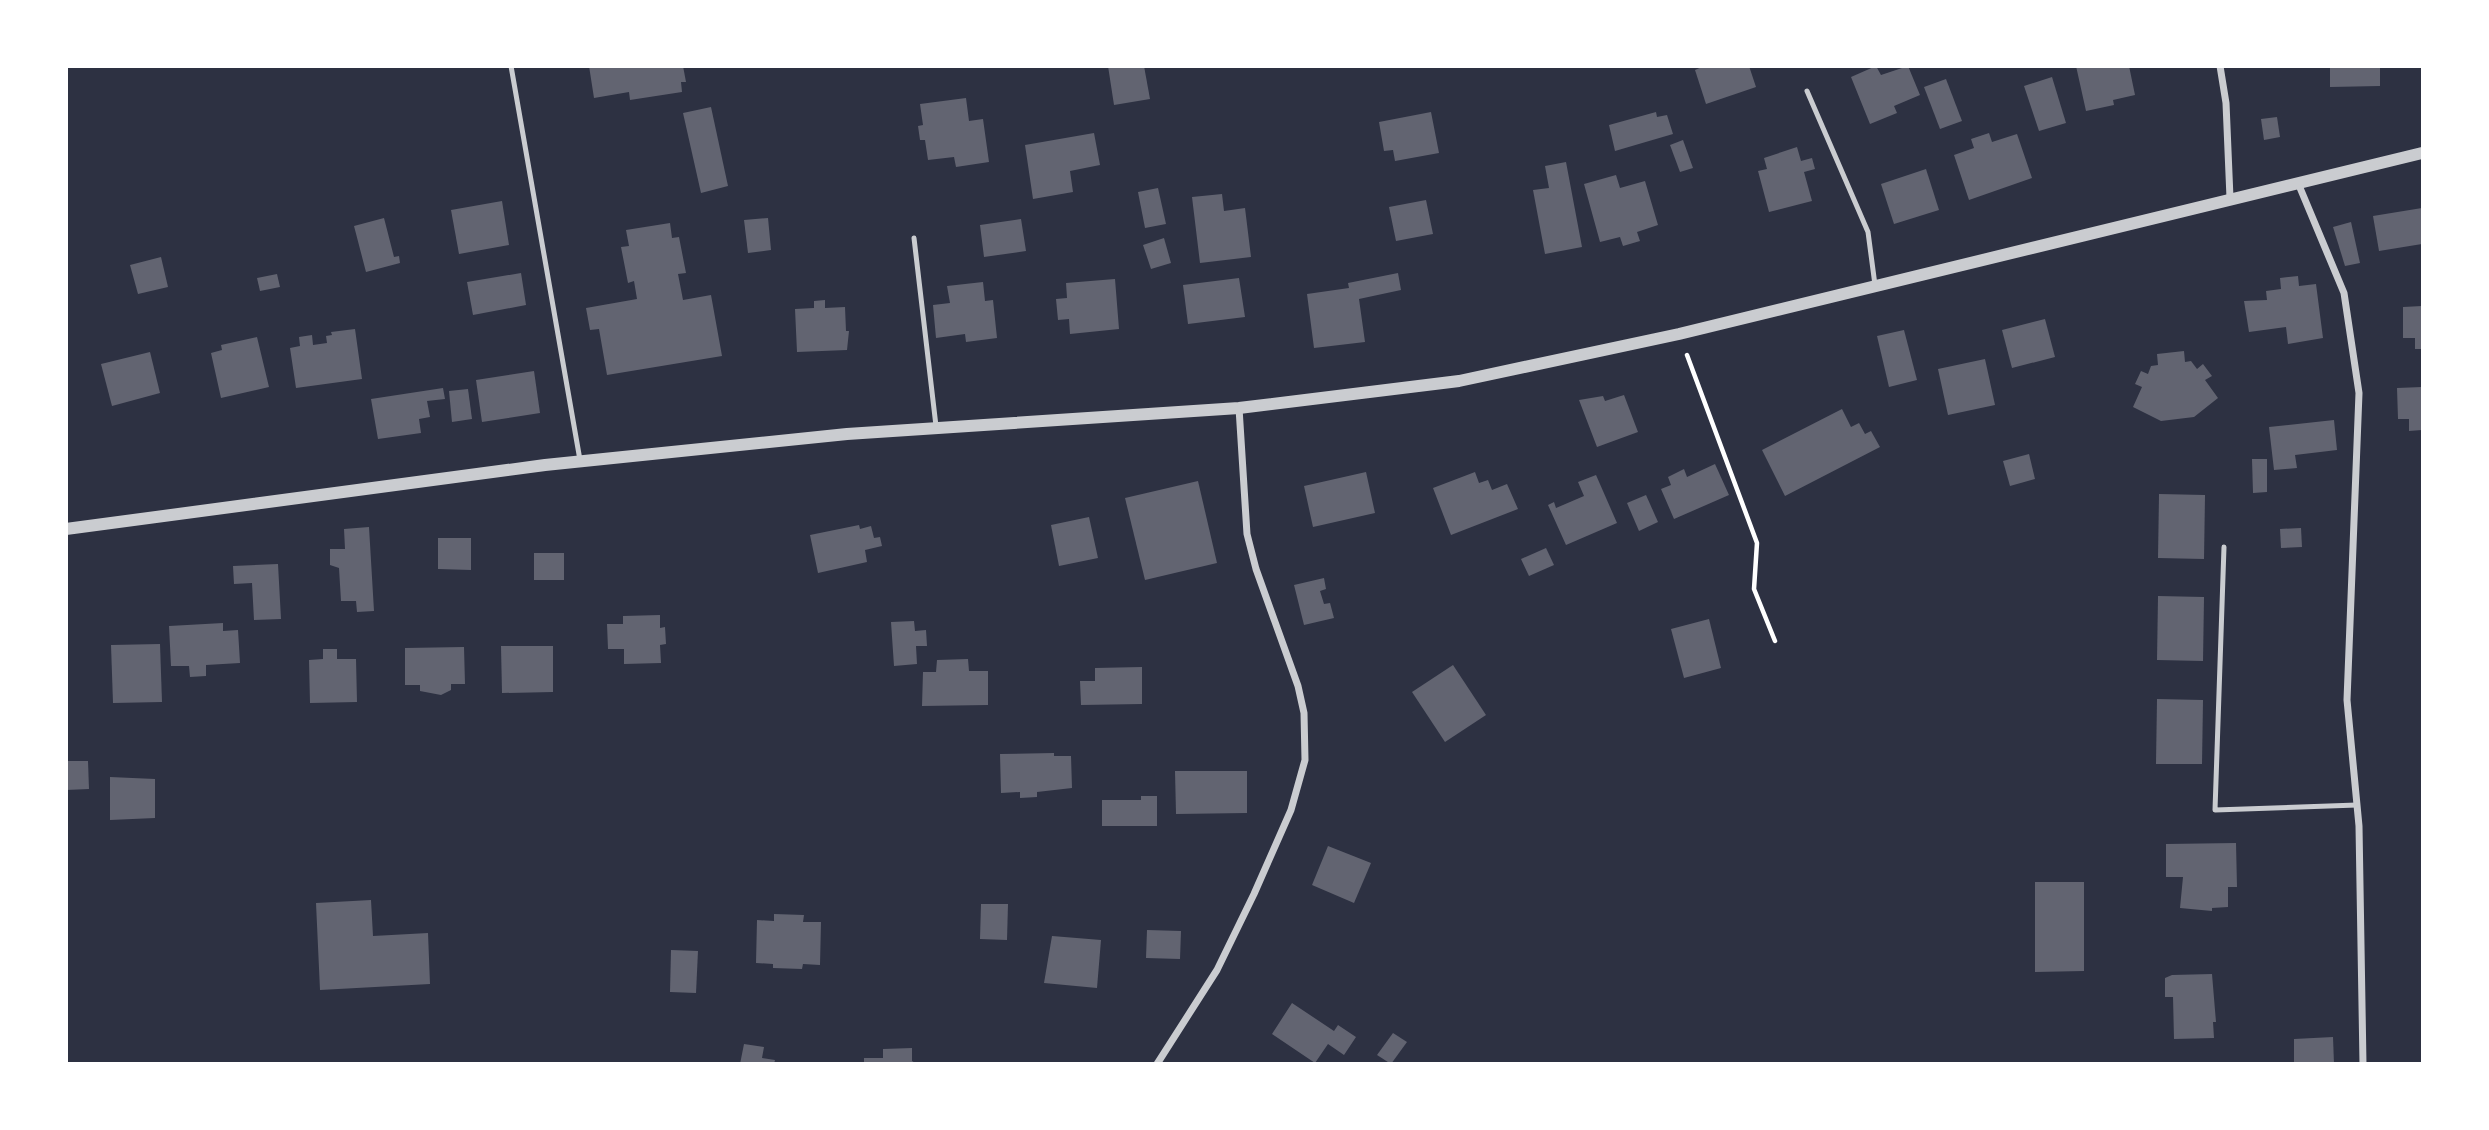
<svg xmlns="http://www.w3.org/2000/svg" width="2489" height="1130" font-family="'Exo 2',sans-serif">
  <style>
    .building { fill: #626471 }
    .lines { fill: none; stroke-linecap: round; stroke-linejoin: round }
    .path { stroke: #fff; stroke-width: 4.5 }
    .service { stroke: #caccd0; stroke-width: 5 }
    .minor { stroke: #caccd0; stroke-width: 7 }
    .tertiary { stroke: #caccd0; stroke-width: 12 }
  </style>
  <rect width="100%" height="100%" fill="#2d3142"/>
  <g class="building">
    <path d="M589 66H683L686 82H681L682 92 630 100 629 92 594 98Z"/>
    <path d="M1108 66H1144L1150 99 1114 105Z"/>
    <path d="M1704 66H1749L1756 87 1706 104 1695 70Z"/>
    <path d="M1876 66 1881 75 1908 66 1920 95 1894 106 1897 113 1870 124 1851 77Z"/>
    <path d="M2076 66H2129L2135 95 2113 100 2114 105 2086 111Z"/>
    <path d="M2330 66H2380V86L2330 87Z"/>
    <path d="M2052 77 2066 123 2039 131 2024 86Z"/>
    <path d="M1946 79 1962 121 1940 129 1924 87Z"/>
    <path d="M966 98 969 121 983 119 989 162 956 167 954 157 928 160 925 140H920L918 126 923 125 920 104Z"/>
    <path d="M711 107 728 186 701 193 683 113Z"/>
    <path d="M1431 112 1439 153 1395 161 1393 150 1384 151 1379 122Z"/>
    <path d="M1656 112 1657 117 1667 115 1673 134 1615 151 1609 125Z"/>
    <path d="M2277 117 2280 137 2264 140 2261 119Z"/>
    <path d="M1094 133 1100 165 1070 171 1073 192 1033 199 1025 145Z"/>
    <path d="M1989 133 1992 142 2017 134 2032 178 1969 200 1954 155 1974 148 1971 139Z"/>
    <path d="M1683 140 1693 168 1680 172 1670 145Z"/>
    <path d="M1797 147 1801 161 1812 158 1815 169 1804 172 1812 201 1769 212 1758 171 1767 169 1764 158Z"/>
    <path d="M1566 162 1582 247 1545 254 1533 190 1549 188 1545 166Z"/>
    <path d="M1926 169 1939 210 1894 224 1881 184Z"/>
    <path d="M1616 175 1620 188 1645 181 1658 225 1637 232 1640 241 1623 246 1620 237 1600 242 1584 184Z"/>
    <path d="M1158 188 1166 224 1145 228 1138 192Z"/>
    <path d="M1222 194 1224 211 1245 208 1251 257 1200 263 1192 197Z"/>
    <path d="M1426 200 1433 234 1396 241 1389 207Z"/>
    <path d="M502 201 509 245 459 254 451 210Z"/>
    <path d="M2422 208V244L2379 251 2373 216Z"/>
    <path d="M384 218 394 257 399 256 400 263 366 272 354 226Z"/>
    <path d="M768 218 771 250 748 253 744 220Z"/>
    <path d="M1021 219 1026 251 984 257 980 225Z"/>
    <path d="M2351 222 2360 263 2345 266 2333 227Z"/>
    <path d="M670 223 672 238 679 237 686 273 678 274 683 300 711 295 722 356 607 375 599 329 590 330 586 308 637 299 634 281 628 283 621 247 629 246 626 230Z"/>
    <path d="M1164 238 1171 263 1151 269 1143 245Z"/>
    <path d="M161 257 168 287 138 294 130 265Z"/>
    <path d="M521 273 526 305 473 315 467 282Z"/>
    <path d="M1398 273 1401 290 1359 299 1365 342 1314 348 1307 294 1349 288 1348 283Z"/>
    <path d="M277 274 280 287 260 291 257 278Z"/>
    <path d="M2298 276 2299 286 2316 284 2323 338 2288 344 2286 327 2249 332 2244 301 2267 300 2266 291 2281 289 2280 278Z"/>
    <path d="M1239 278 1245 317 1188 324 1183 285Z"/>
    <path d="M1115 279 1119 329 1070 334 1069 319 1058 320 1056 299 1067 298 1066 283Z"/>
    <path d="M983 282 985 301 993 300 997 338 966 342 965 334 936 338 933 305 950 303 947 286Z"/>
    <path d="M825 300V308L845 307 846 331H849L847 350 797 352 795 309 814 308V301Z"/>
    <path d="M2422 306V349H2415V338H2403V307Z"/>
    <path d="M2045 319 2055 357 2012 368 2002 330Z"/>
    <path d="M355 329 362 379 296 388 290 348 300 346 299 337 312 335 313 345 327 343 326 336 332 335 331 332Z"/>
    <path d="M1904 330 1917 380 1889 387 1877 336Z"/>
    <path d="M257 337 269 387 221 398 211 353 222 350 221 345Z"/>
    <path d="M2184 351 2185 362 2191 361 2197 369 2203 364 2212 376 2205 380 2218 398 2194 417 2161 421 2133 407 2142 387 2135 384 2141 371 2148 374 2151 366 2158 365 2157 354Z"/>
    <path d="M150 352 160 393 112 406 101 364Z"/>
    <path d="M1985 359 1995 405 1948 415 1938 369Z"/>
    <path d="M534 371 540 413 482 422 476 380Z"/>
    <path d="M2422 387V430L2409 431V419H2398L2397 388Z"/>
    <path d="M443 388 445 399 427 401 430 417 419 419 421 433 378 439 371 399Z"/>
    <path d="M468 389 472 419 452 422 449 391Z"/>
    <path d="M1624 395 1638 432 1597 447 1579 400 1603 396 1605 401Z"/>
    <path d="M1842 409 1851 427 1859 423 1865 434 1871 431 1880 447 1785 496 1762 450Z"/>
    <path d="M2334 420 2337 450 2295 455 2297 468 2274 470 2269 427Z"/>
    <path d="M2029 454 2035 479 2010 486 2003 461Z"/>
    <path d="M2252 459H2267V492L2253 493Z"/>
    <path d="M1715 464 1729 495 1674 519 1661 489 1671 485 1668 477 1684 469 1687 477Z"/>
    <path d="M1366 472 1375 513 1313 527 1304 486Z"/>
    <path d="M1475 472 1479 483 1488 480 1492 490 1507 484 1518 509 1451 535 1433 488Z"/>
    <path d="M1596 475 1617 523 1566 545 1548 505 1554 502 1556 508 1584 496 1578 482Z"/>
    <path d="M1198 481 1217 563 1145 580 1125 498Z"/>
    <path d="M2159 494 2205 495 2204 559 2158 558Z"/>
    <path d="M1646 495 1658 522 1639 531 1627 503Z"/>
    <path d="M1089 517 1098 558 1059 566 1051 525Z"/>
    <path d="M859 525 860 529 871 526 874 538 880 537 882 546 865 550 867 562 818 573 810 535Z"/>
    <path d="M369 527 374 611 357 612 356 601H341L339 568 330 565V549H345L344 529Z"/>
    <path d="M2301 528 2302 547 2281 548 2280 529Z"/>
    <path d="M438 538H471V570L438 569Z"/>
    <path d="M1546 548 1554 565 1529 576 1521 559Z"/>
    <rect x="534" y="553" width="30" height="27"/>
    <path d="M278 564 281 619 254 620 252 583 234 584 233 566Z"/>
    <path d="M1324 578 1326 589 1320 591 1324 604 1330 603 1334 618 1304 625 1294 585Z"/>
    <path d="M2158 596 2204 597 2203 661 2157 660Z"/>
    <path d="M660 615V628L665 627 666 644 660 645 661 663 624 664V649H608L607 624H623V616Z"/>
    <path d="M1709 619 1721 668 1684 678 1671 629Z"/>
    <path d="M914 621 915 631 926 630 927 646H916L917 664 894 666 891 622Z"/>
    <path d="M223 623V631L238 630 240 663 206 665V676L190 677 189 666H171L169 626Z"/>
    <path d="M160 644 162 702 113 703 111 645Z"/>
    <path d="M501 646H553V692L502 693Z"/>
    <path d="M464 647 465 684H451V690L441 695 420 691V685H405V648Z"/>
    <path d="M323 649H337V659H356L357 702 310 703 309 660 323 659Z"/>
    <path d="M968 659 969 671H988V705L922 706 923 672H936L937 660Z"/>
    <path d="M1453 665 1486 715 1445 742 1412 692Z"/>
    <path d="M1142 667V704L1081 705 1080 681H1095V668Z"/>
    <path d="M2157 699 2203 700 2202 764H2156Z"/>
    <path d="M1054 753V756H1071L1072 788 1037 792V797L1020 798V792L1001 793 1000 754Z"/>
    <path d="M66 761H88L89 789 66 790Z"/>
    <path d="M1175 771H1247V813L1176 814Z"/>
    <path d="M110 777 155 779V818L110 820Z"/>
    <path d="M1141 796H1157V826H1102V800H1141Z"/>
    <path d="M2236 843 2237 887H2228V907L2212 908V911L2180 908 2183 877H2166V844Z"/>
    <path d="M1328 846 1371 863 1354 903 1312 885Z"/>
    <path d="M2035 882H2084V971L2035 972Z"/>
    <path d="M371 900 373 936 428 933 430 984 320 990 316 903Z"/>
    <path d="M981 904H1008L1007 940 980 939Z"/>
    <path d="M774 914 804 915 803 922H821L820 965 803 964 802 969 773 968V964L756 963 757 920 774 921Z"/>
    <path d="M1147 930 1181 931 1180 959 1146 958Z"/>
    <path d="M1052 936 1101 940 1097 988 1044 983Z"/>
    <path d="M671 950 698 951 696 993 670 992Z"/>
    <path d="M2212 974 2216 1022H2213L2214 1038 2174 1039 2173 997H2165V978L2172 975Z"/>
    <path d="M1292 1003 1334 1031 1338 1025 1356 1037 1344 1055 1328 1044 1315 1063 1272 1034Z"/>
    <path d="M1393 1033 1407 1042 1391 1064 1377 1055Z"/>
    <path d="M2333 1037 2334 1064H2294V1039Z"/>
    <path d="M744 1044 764 1047 762 1058 775 1060 774 1064H740Z"/>
    <path d="M912 1048V1061L917 1064H864V1058H883V1049Z"/>
  </g>
  <g class="lines">
    <path class="path" d="M1687 355 1757 543 1754 589 1775 641"/>
    <g class="service">
      <path d="M511 66 580 460"/>
      <path d="M1807 91 1868 232 1875 285"/>
      <path d="M914 238 936 426"/>
      <path d="M2224 547 2215 810 2357 805"/>
    </g>
    <g class="minor">
      <path d="M2220 66 2226 103 2230 198"/>
      <path d="M2298 183 2344 293 2359 393 2347 700 2359 826 2363 1064"/>
      <path d="M1157 1064 1217 970 1254 894 1291 810 1305 760 1304 713 1298 686 1256 569 1247 534 1239 408"/>
    </g>
    <path class="tertiary" d="M66 529 545 465 847 434 1239 408 1459 381 1679 334 2422 153"/>
  </g>
  <rect width="2489" height="1130" fill="none" stroke="#ffffff" stroke-width="136"/>
</svg>
